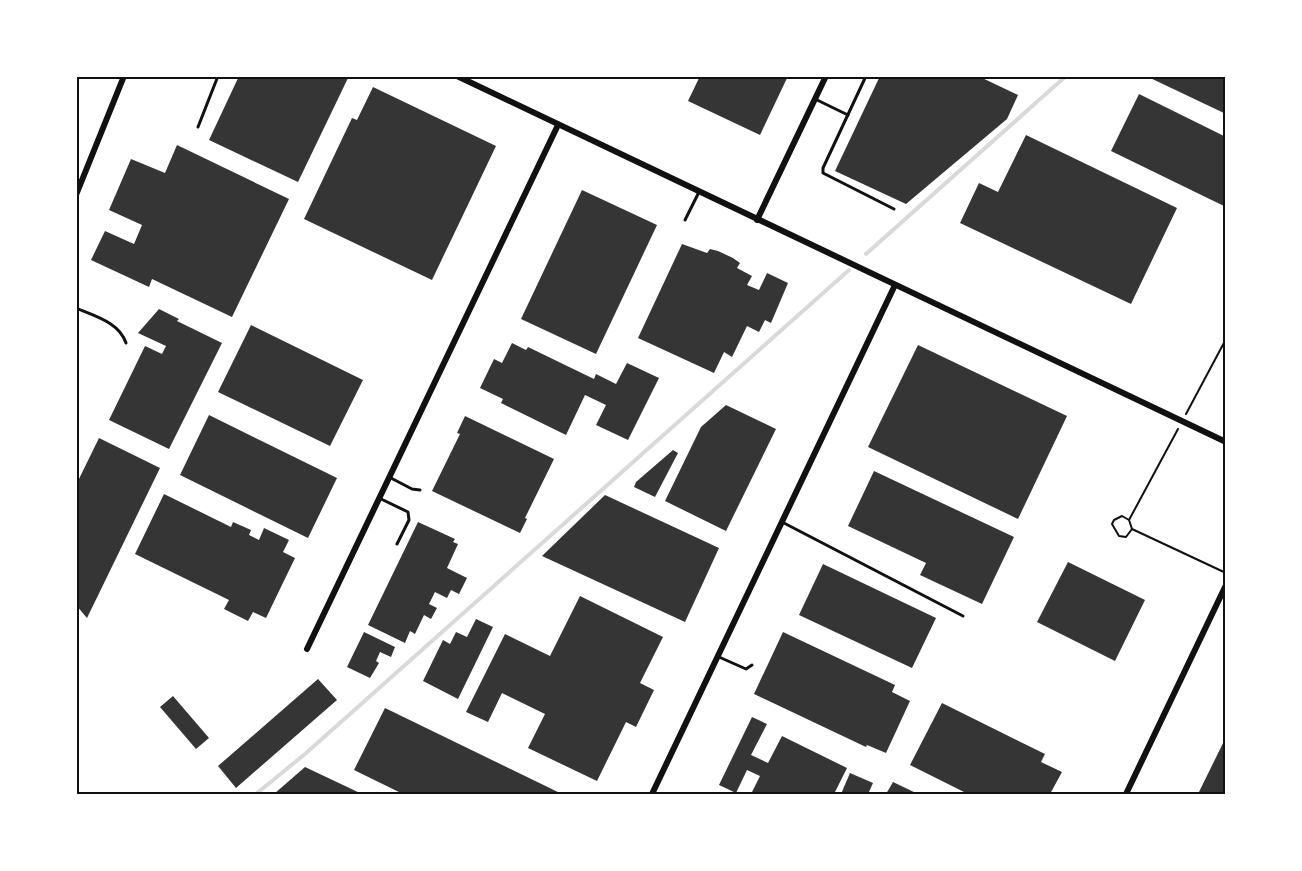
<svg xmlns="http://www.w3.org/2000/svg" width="1302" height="871" font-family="'Fira Sans',sans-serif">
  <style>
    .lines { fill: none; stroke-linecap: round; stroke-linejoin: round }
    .stream { stroke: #d9d9d9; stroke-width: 4 }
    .building { fill: #353535 }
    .path { stroke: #111; stroke-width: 2 }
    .service { stroke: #111; stroke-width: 3 }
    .minor { stroke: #111; stroke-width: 6 }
    .neatline { fill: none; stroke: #111; stroke-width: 2 }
  </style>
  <rect width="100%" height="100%" fill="#fff"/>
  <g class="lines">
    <g class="stream">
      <path d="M866 254 1066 76"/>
      <path d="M256 794 305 754 849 270"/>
    </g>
  </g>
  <g class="building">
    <path d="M239 76H345L348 78 298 182 209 140Z"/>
    <path d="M700 76H788L760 135 688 101Z"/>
    <path d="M880 76H978L1018 95 1007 119 906 204 835 171Z"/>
    <path d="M1146 76H1226V114Z"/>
    <path d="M373 87 496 146 432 280 304 219 352 118 357 120Z"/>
    <path d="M1139 94 1226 137V207L1111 151Z"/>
    <path d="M1026 135 1177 208 1131 304 960 223 979 183 998 192Z"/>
    <path d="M177 145 289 199 232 317 152 279 149 287 91 260 105 231 134 244 142 225 109 210 131 159 165 173Z"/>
    <path d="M582 190 657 225 596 354 521 319Z"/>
    <path d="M682 244 707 253 710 249 718 251 733 258 740 263 737 268 752 276 747 285 759 290 767 273 788 283 771 323 765 320 759 332 747 326 732 357 724 352 714 373 638 338Z"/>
    <path d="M159 309 179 319 177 321 222 343 169 449 109 420 145 346 162 354 166 346 138 333Z"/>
    <path d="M251 325 363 380 330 446 218 392Z"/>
    <path d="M512 343 526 350 528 347 594 379 596 374 616 384 627 363 659 378 628 440 596 425 606 405 585 395 566 435 501 403 503 399 480 388 494 359 502 363Z"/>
    <path d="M918 345 1067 416 1018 519 868 447Z"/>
    <path d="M726 405 776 429 726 531 665 501 701 427Z"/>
    <path d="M209 415 337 478 308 538 180 475Z"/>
    <path d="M465 416 554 459 525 518 527 519 520 533 432 491 460 434 457 433Z"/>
    <path d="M99 438 160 468 87 618 76 605V485Z"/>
    <path d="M673 450 678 453 655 497 634 487 636 482Z"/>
    <path d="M874 471 1014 537 982 604 920 575 926 563 848 526Z"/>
    <path d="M164 494 231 527 233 522 251 530 249 535 259 540 264 528 289 540 283 552 295 558 266 618 253 612 248 621 224 609 229 600 135 554Z"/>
    <path d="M605 495 719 548 685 622 542 556Z"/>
    <path d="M418 522 455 539 453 542 458 544 447 568 467 578 459 594 451 590 447 598 435 592 429 604 437 608 431 619 424 615 415 634 410 631 405 643 368 625Z"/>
    <path d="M1068 562 1145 600 1115 661 1037 622Z"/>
    <path d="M823 564 936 618 912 668 799 615Z"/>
    <path d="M580 596 663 637 640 683 654 690 636 727 626 722 597 781 528 748 545 714 502 693 488 722 466 712 505 634 550 656Z"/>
    <path d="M476 619 493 627 458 699 423 681 443 640 450 644 456 632 467 637Z"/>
    <path d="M364 632 395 647 391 657 380 652 376 661 379 663 370 678 347 667Z"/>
    <path d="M783 632 895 685 892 692 910 701 886 753 867 745 866 747 754 694Z"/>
    <path d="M318 679 337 700 236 788 218 766Z"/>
    <path d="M173 696 209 738 196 749 160 707Z"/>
    <path d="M942 703 1045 754 1041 762 1062 772 1050 794H968L910 765Z"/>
    <path d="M385 708 562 794H403L354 770Z"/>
    <path d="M752 717 767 724 751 755 768 763 782 736 847 768 834 794H751L760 776 747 770 736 793 719 785Z"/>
    <path d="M1226 737V794H1198Z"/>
    <path d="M305 767 362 794H274Z"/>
    <path d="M850 773 873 783 868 794H841Z"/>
    <path d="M893 782 918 794H886Z"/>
  </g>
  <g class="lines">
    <g class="path">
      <path d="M1226 315V316"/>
      <path d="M1186 414 1226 339"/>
      <path d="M1129 520 1132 529 1126 537 1119 536 1112 524 1114 520 1122 516 1129 520 1178 429"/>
      <path d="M1132 529 1226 573"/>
    </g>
    <g class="service">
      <path d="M866 76 823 168V173L894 209"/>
      <path d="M815 99 848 115"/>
      <path d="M198 127 218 76"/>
      <path d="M685 220 699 192"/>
      <path d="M76 308C94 316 119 322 126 343"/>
      <path d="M389 477 412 489 420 490"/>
      <path d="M379 498 408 512 409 520 397 544"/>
      <path d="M782 522 963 616"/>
      <path d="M719 657 746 669 752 665"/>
    </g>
    <g class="minor">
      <path d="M457 76 1226 442"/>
      <path d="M76 195 124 76"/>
      <path d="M757 220 826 76"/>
      <path d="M307 649 558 125"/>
      <path d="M652 794 895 285"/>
      <path d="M1126 794 1226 585"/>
    </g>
  </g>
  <rect width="1302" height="871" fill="none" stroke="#ffffff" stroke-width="156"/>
  <rect x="78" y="78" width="1146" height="715" class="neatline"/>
</svg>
